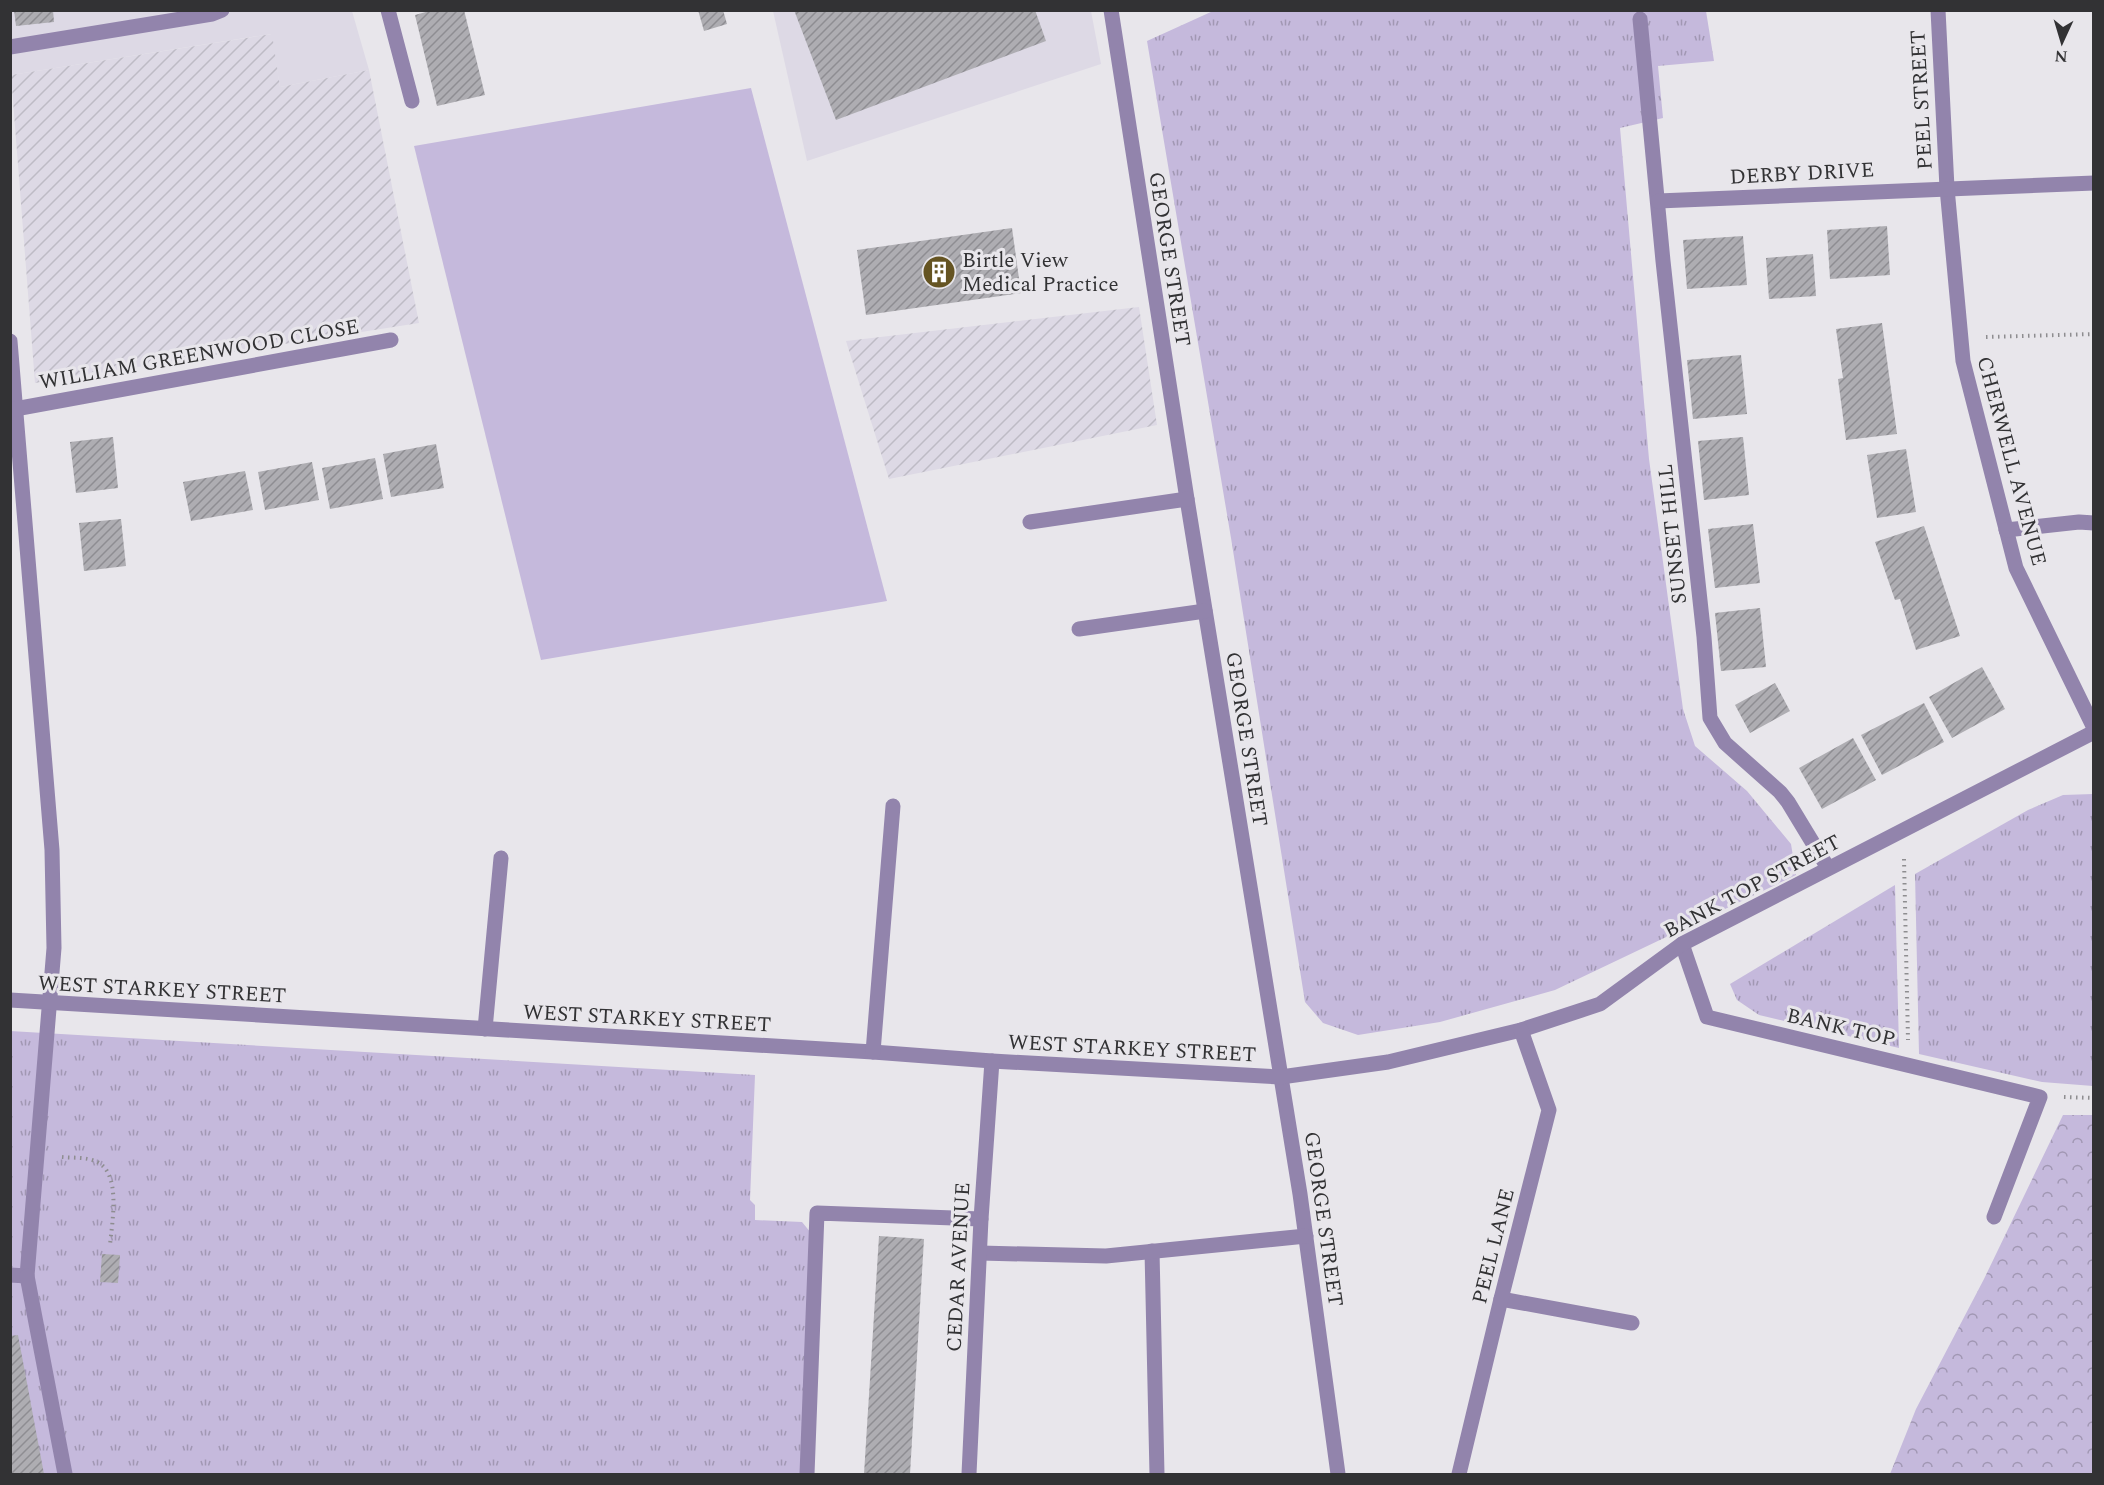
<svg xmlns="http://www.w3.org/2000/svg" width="2104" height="1485" font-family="Spectral,serif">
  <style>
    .built { fill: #ddd9e5 }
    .industrial { fill: url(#industrial-furrows) }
    .grass { fill: url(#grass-tufts) }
    .forest { fill: url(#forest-crowns) }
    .garden { fill: #c5b9dc }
    .building { fill: url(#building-hatch) }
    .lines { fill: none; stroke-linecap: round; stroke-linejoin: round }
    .path { stroke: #8e8d90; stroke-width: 4; stroke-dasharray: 1.5 4.5; stroke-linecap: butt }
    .minor { stroke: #9284ac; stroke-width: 15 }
    .labels { text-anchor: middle; stroke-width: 6; stroke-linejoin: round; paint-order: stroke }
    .street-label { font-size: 21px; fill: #323234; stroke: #e8e6eb }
    .poi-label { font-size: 21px; fill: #323234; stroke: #e8e6eb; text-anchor: start }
  </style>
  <defs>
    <pattern id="industrial-furrows" width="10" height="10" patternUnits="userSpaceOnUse" patternTransform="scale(1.5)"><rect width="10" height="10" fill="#ddd9e5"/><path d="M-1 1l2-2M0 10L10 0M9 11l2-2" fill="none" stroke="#bebbc5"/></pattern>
    <pattern id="grass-tufts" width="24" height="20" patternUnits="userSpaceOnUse" patternTransform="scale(1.5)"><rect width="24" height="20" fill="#c5b9dc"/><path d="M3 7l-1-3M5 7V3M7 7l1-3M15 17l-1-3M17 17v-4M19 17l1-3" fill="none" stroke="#a197b3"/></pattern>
    <pattern id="forest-crowns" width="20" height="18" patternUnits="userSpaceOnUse" patternTransform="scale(1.5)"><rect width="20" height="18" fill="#c5b9dc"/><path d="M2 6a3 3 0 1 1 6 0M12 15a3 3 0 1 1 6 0" fill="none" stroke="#a197b3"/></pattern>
    <pattern id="building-hatch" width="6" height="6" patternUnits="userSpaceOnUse" patternTransform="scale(1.5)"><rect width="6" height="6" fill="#aeadb2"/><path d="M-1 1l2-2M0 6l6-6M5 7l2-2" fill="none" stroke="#8e8d92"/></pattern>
  </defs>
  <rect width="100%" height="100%" fill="#e8e6eb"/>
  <g class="built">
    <path d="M11 10 352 11 369 70 280 87 271 34 11 75Z"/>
    <path d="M773 11H1091L1101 64 807 161Z"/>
  </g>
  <g class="industrial">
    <path d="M272 34 280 87 369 70 419 323 35 383 11 75Z"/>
    <path d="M1139 307 1157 425 889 479 846 341Z"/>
  </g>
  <g class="grass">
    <path d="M1213 11H1706L1714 61 1658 66 1663 118 1620 128 1649 459 1683 709 1695 746 1747 791 1791 844 1796 875 1555 990 1440 1022 1358 1035 1323 1023 1305 1002 1231 538 1147 41Z"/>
    <path d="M2093 794V1086L2042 1082 1919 1054 1915 874 2028 810 2063 795Z"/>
    <path d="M1895 885 1899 1048 1759 1015 1737 1000 1730 984Z"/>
    <path d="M10 1031 755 1075 750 1200 755 1205V1220L802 1222 811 1233 801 1474H11Z"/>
  </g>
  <path class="forest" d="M2063 1115H2093V1474H1890L1916 1409 1984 1279Z"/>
  <path class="garden" d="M751 88 887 601 541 660 414 146Z"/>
  <g class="building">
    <path d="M14 10H53L54 22 16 26Z"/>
    <path d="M433 10H464L485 95 437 106 415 15Z"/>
    <path d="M698 10H723L727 24 704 31Z"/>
    <path d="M794 10H1035L1046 41 836 120Z"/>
    <path d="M1887 226 1890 275 1830 279 1827 230Z"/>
    <path d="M1012 228 1021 293 866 315 857 250Z"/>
    <path d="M1743 236 1747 285 1687 289 1683 240Z"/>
    <path d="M1813 254 1816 296 1769 299 1766 258Z"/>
    <path d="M1882 323 1897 434 1846 440 1838 379 1843 378 1836 329Z"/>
    <path d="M1741 355 1747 414 1693 419 1687 360Z"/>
    <path d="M113 437 118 488 76 493 70 442Z"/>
    <path d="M1743 437 1749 495 1704 500 1698 441Z"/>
    <path d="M436 444 444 488 391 497 383 454Z"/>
    <path d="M1906 449 1916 512 1877 518 1867 455Z"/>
    <path d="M375 458 383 499 330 509 322 468Z"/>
    <path d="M312 462 319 500 265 510 258 472Z"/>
    <path d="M245 471 253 510 191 521 183 482Z"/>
    <path d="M121 519 126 566 84 571 79 523Z"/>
    <path d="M1753 524 1760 583 1715 588 1708 529Z"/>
    <path d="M1924 526 1960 636 1916 650 1900 599 1895 600 1875 542Z"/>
    <path d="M1760 608 1766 667 1721 671 1715 613Z"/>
    <path d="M1982 667 2005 709 1952 738 1929 697Z"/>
    <path d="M1775 683 1790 711 1750 733 1735 705Z"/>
    <path d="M1924 703 1944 742 1882 775 1861 735Z"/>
    <path d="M1853 738 1876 780 1822 809 1799 768Z"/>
    <path d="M879 1236 924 1239 910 1474H864Z"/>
    <path d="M102 1254 120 1255 118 1283 100 1282Z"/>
    <path d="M18 1335 44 1474H10V1336Z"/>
  </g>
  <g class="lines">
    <g class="path">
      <path d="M1986 337 2094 334"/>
      <path d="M1904 859 1908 1040"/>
      <path d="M2064 1097 2094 1098"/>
      <path d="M62 1157C73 1158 85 1157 95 1161 122 1171 112 1222 110 1245"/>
    </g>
    <g class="minor">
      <path d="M388 10 412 101"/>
      <path d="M1111 10 1187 499 1300 1194 1338 1474"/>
      <path d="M1938 10 1947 188 1963 361 2016 568 2094 728"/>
      <path d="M1640 19 1663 261 1704 637 1710 718 1725 743 1780 792 1788 802 1828 868"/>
      <path d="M10 47 212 14 222 10"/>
      <path d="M1658 201 2094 183"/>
      <path d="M10 341 52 850 54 948 27 1276 10 1275"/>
      <path d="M15 409 391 340"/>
      <path d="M1030 522 1187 499"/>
      <path d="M2006 530 2079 522 2094 523"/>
      <path d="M1079 629 1205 611"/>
      <path d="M1682 944 1707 1017 2040 1097 1994 1217"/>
      <path d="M10 1000 873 1052 992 1061 1281 1077 1388 1062 1521 1030 1600 1004 1682 944 2094 732"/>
      <path d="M485 1029 501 858"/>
      <path d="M873 1052 893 806"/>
      <path d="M1152 1251 1157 1474"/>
      <path d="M980 1253 1106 1256 1306 1236"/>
      <path d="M27 1276 65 1474"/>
      <path d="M1501 1299 1632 1323"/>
      <path d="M807 1474 817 1213 981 1219"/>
      <path d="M969 1474 981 1219 992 1061"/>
      <path d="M1459 1474 1501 1299 1549 1110 1521 1030"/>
    </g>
  </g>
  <defs>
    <symbol id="building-disc" viewBox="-11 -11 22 22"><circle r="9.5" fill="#655422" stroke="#e8e6eb"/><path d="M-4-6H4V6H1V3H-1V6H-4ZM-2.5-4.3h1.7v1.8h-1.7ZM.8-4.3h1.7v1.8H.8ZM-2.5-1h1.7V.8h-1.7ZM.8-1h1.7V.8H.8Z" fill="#fff"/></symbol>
  </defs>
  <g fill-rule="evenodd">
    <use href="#building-disc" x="920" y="253" width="38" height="38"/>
  </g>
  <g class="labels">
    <g class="street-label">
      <text transform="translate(1921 100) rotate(-93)" y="7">PEEL STREET</text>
      <text transform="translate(1802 173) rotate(-3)" y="7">DERBY DRIVE</text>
      <text transform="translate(1170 259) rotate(81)" y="7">GEORGE STREET</text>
      <text transform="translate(199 354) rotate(-10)" y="7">WILLIAM GREENWOOD CLOSE</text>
      <text transform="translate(2012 461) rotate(75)" y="7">CHERWELL AVENUE</text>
      <text transform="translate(1672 534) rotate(-96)" y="7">SUNSET HILL</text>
      <text transform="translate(1247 739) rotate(81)" y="7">GEORGE STREET</text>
      <text transform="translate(1752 886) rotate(-28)" y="7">BANK TOP STREET</text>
      <text transform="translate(162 989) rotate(3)" y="7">WEST STARKEY STREET</text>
      <text transform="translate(647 1018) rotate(3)" y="7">WEST STARKEY STREET</text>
      <text transform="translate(1841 1027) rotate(13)" y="7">BANK TOP</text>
      <text transform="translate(1132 1048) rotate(3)" y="7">WEST STARKEY STREET</text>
      <text transform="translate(1324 1219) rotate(82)" y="7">GEORGE STREET</text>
      <text transform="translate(1493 1246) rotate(-76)" y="7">PEEL LANE</text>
      <text transform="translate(958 1267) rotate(-87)" y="7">CEDAR AVENUE</text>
    </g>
    <g class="poi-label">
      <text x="962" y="267">Birtle View<tspan x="962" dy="24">Medical Practice</tspan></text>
    </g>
  </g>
  <rect width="2104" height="1485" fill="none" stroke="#323234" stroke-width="24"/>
  <g transform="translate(2062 42) rotate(184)" stroke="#e8e6eb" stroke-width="4.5" paint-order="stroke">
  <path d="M0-4.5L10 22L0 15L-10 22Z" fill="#323234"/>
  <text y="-9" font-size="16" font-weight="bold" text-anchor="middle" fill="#323234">N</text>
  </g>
</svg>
